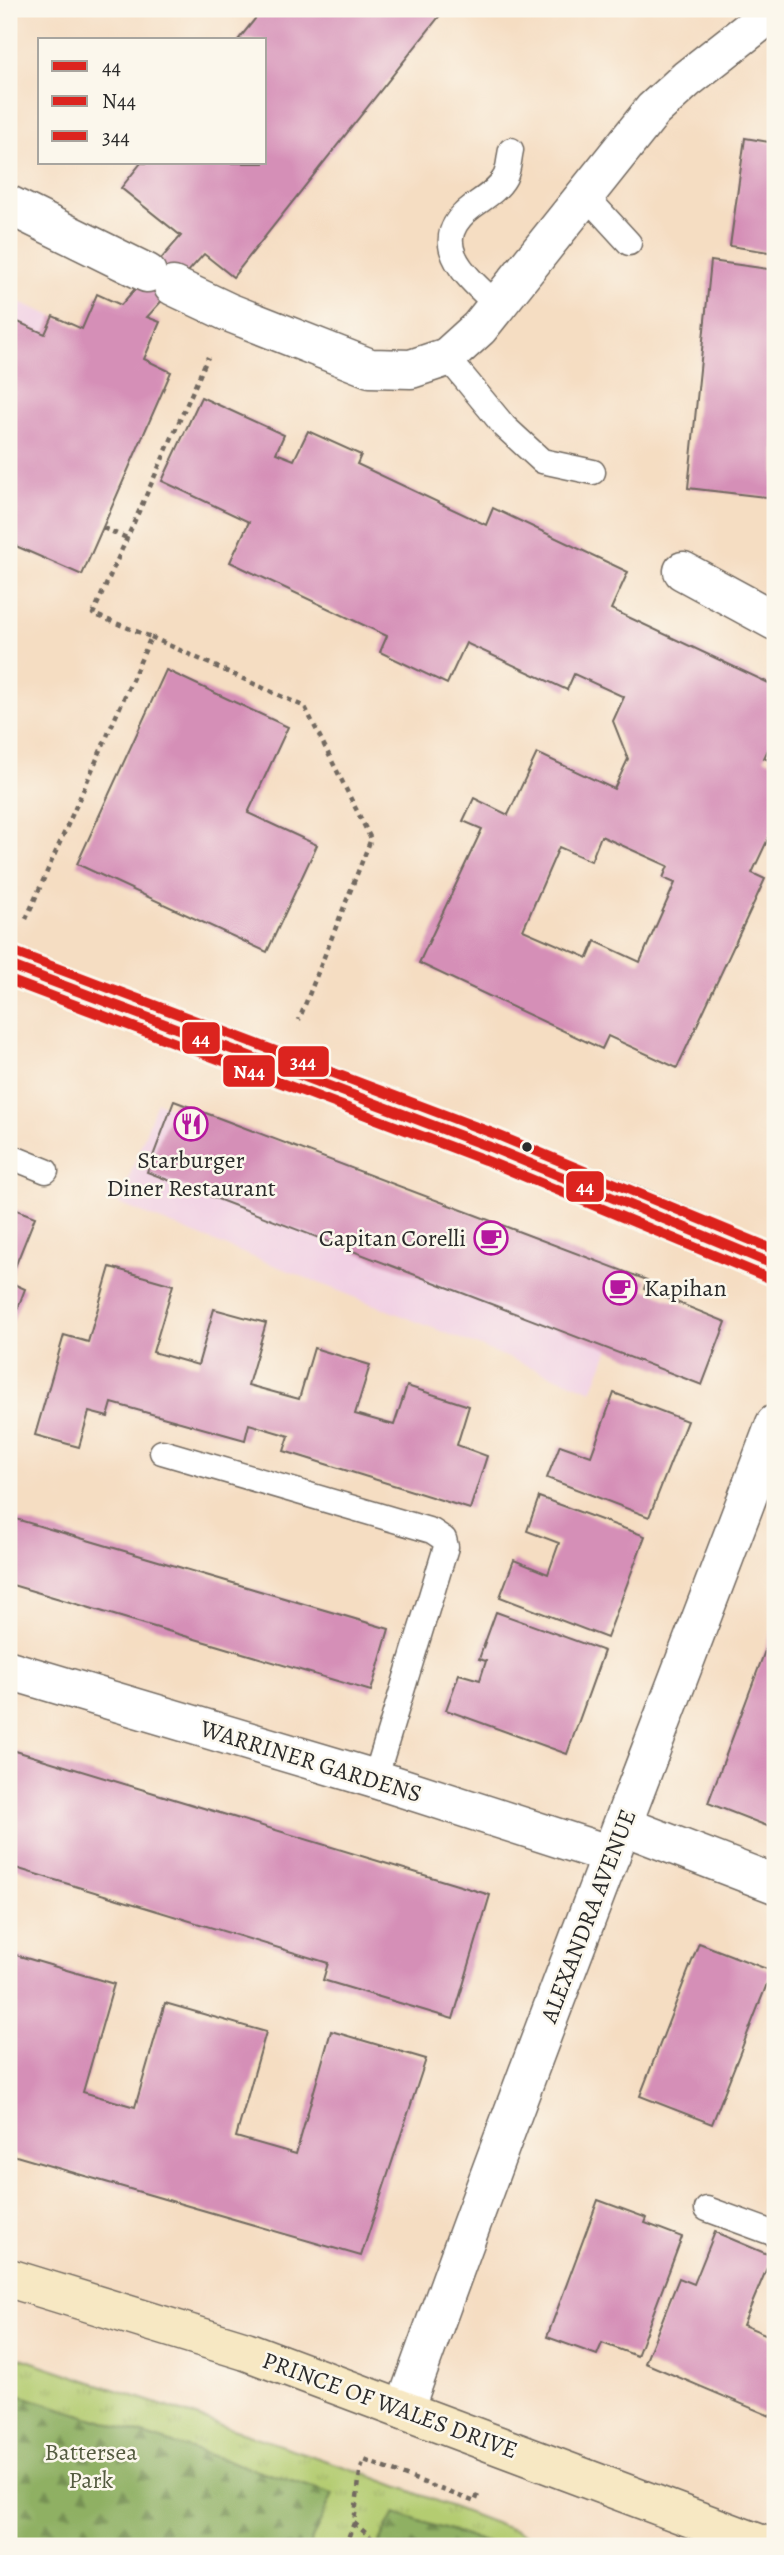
<svg xmlns="http://www.w3.org/2000/svg" width="784" height="2555" font-family="Alegreya,serif">
  <style>
    .built { fill: #f1d0e4 }
    .grass { fill: url(#grass-tufts); stroke: #707c4e; stroke-width: 2 }
    .forest { fill: url(#forest-firs); stroke: #5d6e47; stroke-width: 2 }
    .building { fill: #d58fb7; fill-rule: evenodd }
    .lines { fill: none; stroke-linecap: round; stroke-linejoin: round }
    .lane-casing { stroke: #726960; stroke-width: 27 }
    .street-casing { stroke: #726960; stroke-width: 41 }
    .secondary-casing { stroke: #726960; stroke-width: 41 }
    .highway-casing { stroke: #726960; stroke-width: 41 }
    .path { stroke: #726960; stroke-width: 4.5; stroke-dasharray: 5 5; stroke-linecap: butt }
    .lane { stroke: #fff; stroke-width: 24 }
    .street { stroke: #fff; stroke-width: 38 }
    .secondary { stroke: #f7e8c3; stroke-width: 38 }
    .highway { stroke: #ecc669; stroke-width: 38 }
    .bus-1-casing { stroke: #fbf7ec; stroke-width: 16 }
    .bus-2-casing { stroke: #fbf7ec; stroke-width: 16 }
    .bus-3-casing { stroke: #fbf7ec; stroke-width: 16 }
    .bus-1 { stroke: #dc241f; stroke-width: 10 }
    .bus-2 { stroke: #dc241f; stroke-width: 10 }
    .bus-3 { stroke: #dc241f; stroke-width: 10 }
    .bus-dot { fill: #2b2b2b; stroke: #fbf7ec; stroke-width: 2.5 }
    .labels { text-anchor: middle; stroke-width: 5; stroke-linejoin: round; paint-order: stroke }
    .poi-label { font-size: 24px; fill: #2b2b2b; stroke: #fbf7ec }
    .street-label { font-size: 24px; fill: #2b2b2b; stroke: #fbf7ec }
    .park-label { font-size: 24px; fill: #545b40; stroke: #fbf7ec }
    .line-badge { stroke: #fbf7ec; stroke-width: 2.5 }
    .badge-label { font-size: 19px; text-anchor: middle; font-weight: bold; fill: #fff }
  </style>
  <defs>
    <pattern id="grass-tufts" width="24" height="20" patternUnits="userSpaceOnUse" patternTransform="scale(1.75)"><rect width="24" height="20" fill="#b4cc71"/><path d="M3 7l-1-3M5 7V3M7 7l1-3M15 17l-1-3M17 17v-4M19 17l1-3" fill="none" stroke="#9baf62"/></pattern>
    <pattern id="forest-firs" width="22" height="20" patternUnits="userSpaceOnUse" patternTransform="scale(1.75)"><rect width="22" height="20" fill="#8fb063"/><path d="M5 1l3.5 6h-7zM16 11l3.5 6h-7z" fill="#758f52"/></pattern>
  </defs>
  <rect width="100%" height="100%" fill="#fbf7ec"/>
  <filter id="ink" filterUnits="userSpaceOnUse"><feTurbulence type="fractalNoise" baseFrequency=".0143" numOctaves="2"/><feDisplacementMap in="SourceGraphic" scale="14" xChannelSelector="R" yChannelSelector="G"/><feConvolveMatrix kernelMatrix="1 2 1 2 8 2 1 2 1" color-interpolation-filters="sRGB"/></filter>
  <filter id="wash" filterUnits="userSpaceOnUse"><feTurbulence type="fractalNoise" baseFrequency=".00686" numOctaves="4" result="noise"/><feDisplacementMap in="SourceGraphic" scale="28" xChannelSelector="R" yChannelSelector="G"/><feGaussianBlur stdDeviation="1.57" result="paint"/><feColorMatrix in="noise" values="0 0 0 0 0 0 0 0 0 0 0 0 0 0 0 0 0 1.4 0 .05"/><feComposite in="paint" operator="in"/></filter>
  <g filter="url(#wash)">
    <rect width="100%" height="100%" fill="#f5ddc2"/>
    <g class="built">
      <path d="M9 298 53 316 9 417Z"/>
      <path d="M157 1102 635 1284 592 1391 119 1204Z"/>
    </g>
    <path class="grass" d="M9 2354 360 2472 555 2546H9Z"/>
    <g class="forest">
      <path d="M9 2392 333 2494 309 2546H9Z"/>
      <path d="M395 2513 497 2546H378Z"/>
    </g>
    <g id="blocks">
      <g class="building">
        <path d="M263 9H445L233 277 204 254 147 317 160 322 144 359 171 372 82 575 9 543V318L45 334 53 316 82 329 97 294 121 305 181 236 121 188 141 163H264V40H238Z"/>
        <path d="M745 138 775 143V253L730 246Z"/>
        <path d="M711 261 775 270V498L688 488Z"/>
        <path d="M201 397 284 435 276 453 294 460 308 431 361 455 357 464 486 525 493 508 628 572 611 609 775 686V735L764 758 775 763V824L752 873 765 879 677 1068 608 1036 602 1049 419 963 482 829 463 821 474 798 508 815 537 753 614 789 628 759 613 721 624 697 574 674 567 690 466 643 447 684 380 652 387 636 230 562 249 522 162 481ZM601 836 668 866 663 878 675 883 640 962 595 941 588 958 523 930 559 847 591 861Z"/>
        <path d="M166 670 288 727 248 813 317 845 267 952 77 864Z"/>
        <path d="M174 1101 647 1280 644 1289 726 1322 702 1385 147 1172Z"/>
        <path d="M9 1207 35 1217 9 1282 25 1289 9 1331Z"/>
        <path d="M110 1267 173 1285 153 1352 198 1365 214 1309 266 1323 248 1385 299 1399 314 1348 370 1365 355 1414 394 1425 407 1386 469 1406 457 1445 487 1456 470 1509 284 1451 289 1436 249 1424 245 1440 112 1403 108 1417 89 1412 79 1447 35 1435 64 1335 88 1342Z"/>
        <path d="M614 1393 687 1421 649 1517 547 1478 560 1445 591 1456Z"/>
        <path d="M539 1497 645 1536 607 1638 500 1597 514 1560 548 1574 559 1543 527 1531Z"/>
        <path d="M9 1517 389 1629 371 1691 9 1584Z"/>
        <path d="M496 1612 604 1651 567 1754 446 1710 459 1674 480 1680 486 1661 479 1659Z"/>
        <path d="M775 1624V1829L708 1803Z"/>
        <path d="M9 1749 490 1895 453 2019 323 1980 328 1963 9 1866Z"/>
        <path d="M699 1943 772 1971 712 2124 640 2096Z"/>
        <path d="M9 1953 114 1984 83 2092 135 2107 165 2003 266 2032 236 2137 296 2154 331 2031 426 2059 361 2256 9 2154Z"/>
        <path d="M598 2200 647 2218 645 2223 682 2237 637 2356 602 2343 597 2355 547 2337Z"/>
        <path d="M715 2232 772 2256 743 2325 775 2338V2418L645 2363 679 2278 694 2284Z"/>
      </g>
    </g>
  </g>
  <g filter="url(#ink)">
    <use href="#blocks" fill-opacity="0" stroke="#726960" stroke-width="2"/>
    <g class="lines">
      <defs>
        <g id="lane">
          <path d="M585 195 629 243"/>
          <path d="M497 305C467 277 424 242 473 206 484 198 498 190 505 177 509 169 509 158 511 150"/>
          <path d="M447 357 504 426 542 461 593 472"/>
          <path d="M9 1156 46 1171"/>
          <path d="M162 1452 432 1531 444 1539 446 1547 375 1779"/>
          <path d="M707 2209 775 2234"/>
        </g>
        <g id="street">
          <path d="M9 205 147 273"/>
          <path d="M173 286 228 312 370 368 411 369 447 357 479 328 653 110 687 79 775 10"/>
          <path d="M683 571 775 621"/>
          <path d="M9 1670 375 1779 611 1855"/>
          <path d="M624 1826 775 1884"/>
          <path d="M404 2410C522 2079 651 1753 775 1424"/>
        </g>
        <path id="secondary" d="M9 2278 246 2351 766 2546"/>
        <path id="highway" d="M9 965C266 1061 524 1155 775 1265"/>
      </defs>
      <use href="#lane" class="lane-casing"/>
      <use href="#street" class="street-casing"/>
      <use href="#secondary" class="secondary-casing"/>
      <use href="#highway" class="highway-casing"/>
      <g class="path">
        <path d="M103 528 127 538"/>
        <path d="M151 637 305 707 371 839 299 1020"/>
        <path d="M26 919 151 637 93 614 208 357"/>
        <path d="M354 2523 381 2546"/>
        <path d="M345 2546 354 2523 360 2472 364 2460 475 2502 479 2492"/>
      </g>
      <use href="#lane" class="lane"/>
      <use href="#street" class="street"/>
      <use href="#secondary" class="secondary"/>
      <use href="#highway" class="highway"/>
      <defs>
        <path id="bus-1" d="M9 965 490 1147 775 1265"/>
        <path id="bus-2" d="M9 980 485 1160 769 1278"/>
        <path id="bus-3" d="M14 952 495 1134 775 1250"/>
      </defs>
      <use href="#bus-1" class="bus-1-casing"/>
      <use href="#bus-2" class="bus-2-casing"/>
      <use href="#bus-3" class="bus-3-casing"/>
      <use href="#bus-1" class="bus-1"/>
      <use href="#bus-2" class="bus-2"/>
      <use href="#bus-3" class="bus-3"/>
    </g>
  </g>
  <defs>
    <symbol id="restaurant-ring" viewBox="-11 -11 22 22"><circle r="9.5" fill="#fbf7ec" stroke="#b5179e" stroke-width="1.5"/><path d="M-5-6h1v4h1v-4h1v4h1v-4h1v5L-1.5 .5V6h-2V.5L-5-1ZM5-6V6H3V1.5H1.5Q1.5-4 5-6Z" fill="#b5179e"/></symbol>
    <symbol id="cafe-ring" viewBox="-11 -11 22 22"><circle r="9.5" fill="#fbf7ec" stroke="#b5179e" stroke-width="1.5"/><path d="M-5.5-4.5H6V0H3Q3 3.5 0 3.5H-2.5Q-5.5 3.5-5.5 0ZM3-3.2v2h1.7v-2ZM-6 4.5H4V6H-6Z" fill="#b5179e"/></symbol>
  </defs>
  <g fill-rule="evenodd">
    <use href="#restaurant-ring" x="172" y="1105" width="38" height="38"/>
    <use href="#cafe-ring" x="472" y="1219" width="38" height="38"/>
    <use href="#cafe-ring" x="601" y="1269" width="38" height="38"/>
  </g>
  <circle class="bus-dot" cx="527" cy="1147" r="6"/>
  <g class="labels">
    <g class="poi-label">
      <text x="191" y="1168">Starburger<tspan x="191" dy="28">Diner Restaurant</tspan></text>
      <text x="466" y="1246" text-anchor="end">Capitan Corelli</text>
      <text x="644" y="1296" text-anchor="start">Kapihan</text>
    </g>
    <g class="street-label">
      <text transform="translate(311 1761) rotate(17)" y="8">WARRINER GARDENS</text>
      <text transform="translate(588 1916) rotate(-69)" y="8">ALEXANDRA AVENUE</text>
      <text transform="translate(390 2405) rotate(20)" y="8">PRINCE OF WALES DRIVE</text>
    </g>
    <g class="park-label">
      <text x="91" y="2460">Battersea<tspan x="91" dy="28">Park</tspan></text>
    </g>
  </g>
  <g class="line-badge">
    <rect x="181" y="1021" width="40" height="34" rx="7" fill="#dc241f"/>
    <rect x="277" y="1045" width="53" height="33" rx="7" fill="#dc241f"/>
    <rect x="222" y="1054" width="54" height="34" rx="7" fill="#dc241f"/>
    <rect x="565" y="1170" width="40" height="33" rx="7" fill="#dc241f"/>
  </g>
  <g class="badge-label">
    <text x="201" y="1045">44</text>
    <text x="303" y="1068">344</text>
    <text x="249" y="1078">N44</text>
    <text x="585" y="1193">44</text>
  </g>
  <rect width="784" height="2555" fill="none" stroke="#fbf7ec" stroke-width="35"/>
  <rect x="38" y="38" width="228" height="126" fill="#fbf7ec" stroke="#a8a59f" stroke-width="2"/>
  <rect x="52" y="61" width="35" height="10" fill="#dc241f" stroke="#a8a59f" stroke-width="2"/>
  <text x="102" y="74" font-size="21" fill="#2b2b2b">44</text>
  <rect x="52" y="96" width="35" height="10" fill="#dc241f" stroke="#a8a59f" stroke-width="2"/>
  <text x="102" y="108" font-size="21" fill="#2b2b2b">N44</text>
  <rect x="52" y="131" width="35" height="10" fill="#dc241f" stroke="#a8a59f" stroke-width="2"/>
  <text x="102" y="144" font-size="21" fill="#2b2b2b">344</text>
</svg>
